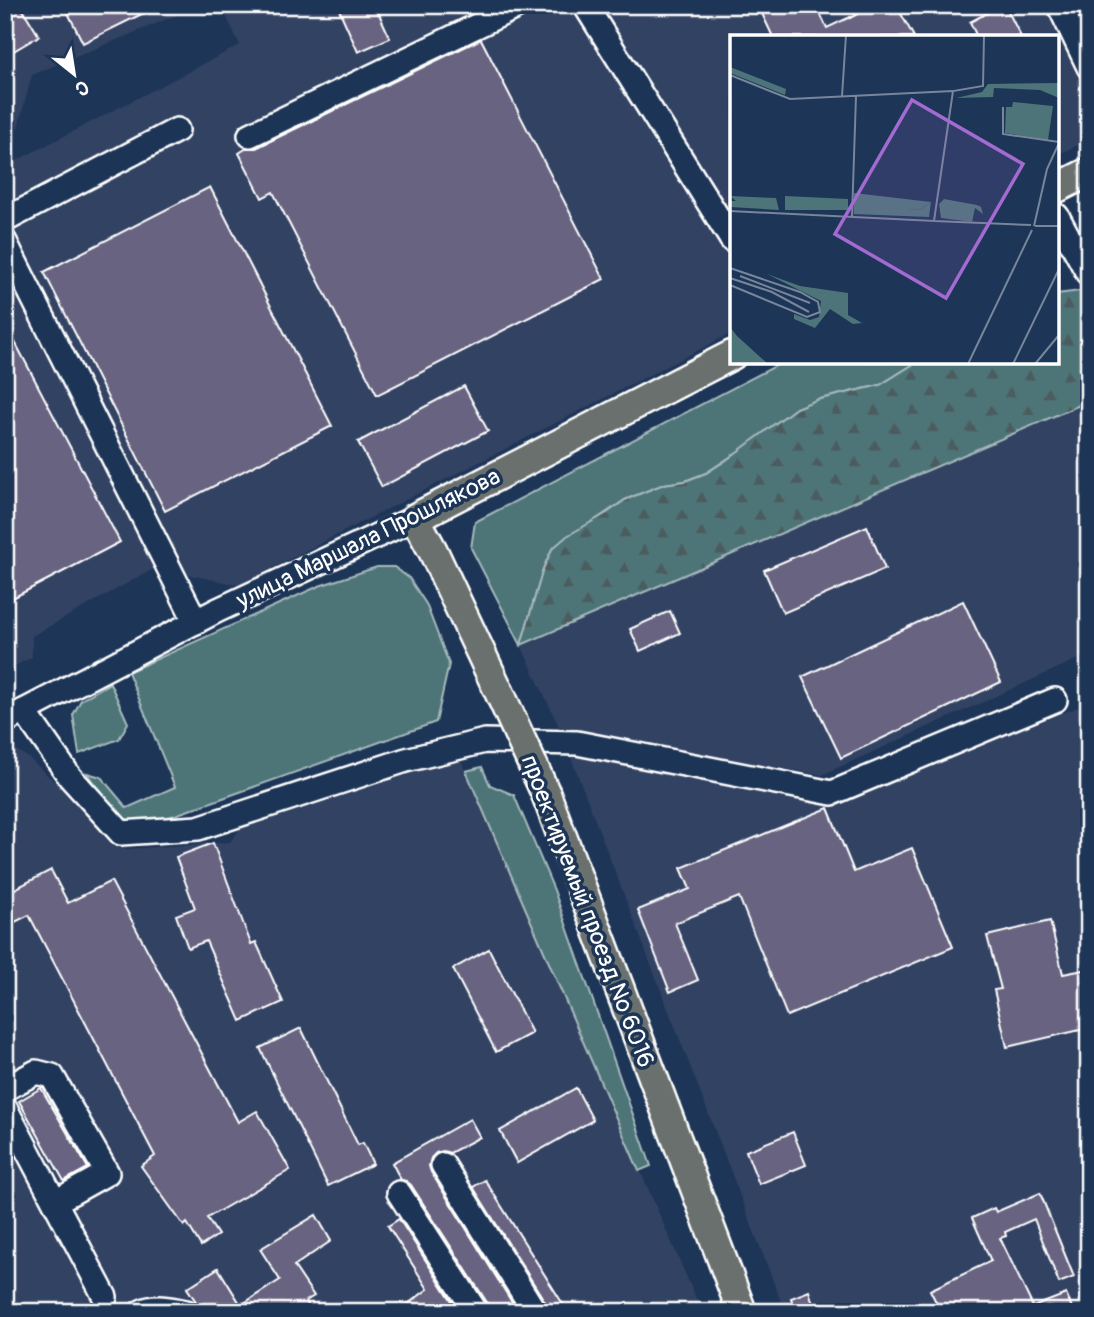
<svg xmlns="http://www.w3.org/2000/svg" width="1094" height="1317" font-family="Pangolin,sans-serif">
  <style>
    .built { fill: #334363 }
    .green { fill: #4d7478; stroke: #a6babc; stroke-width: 2 }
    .forest { fill: url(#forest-firs); stroke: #a6babc; stroke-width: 2 }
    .building { fill: #676380; stroke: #fff; stroke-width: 2 }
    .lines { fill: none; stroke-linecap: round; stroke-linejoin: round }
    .minor-casing { stroke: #fff; stroke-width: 28 }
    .major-casing { stroke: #fff; stroke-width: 33 }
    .minor { stroke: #1d3557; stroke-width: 23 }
    .major { stroke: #6b706d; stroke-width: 28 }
    .major-bridge-casing { stroke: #fff; stroke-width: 33; stroke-linecap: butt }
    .major-bridge { stroke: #6b706d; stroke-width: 28 }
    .labels { text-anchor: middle; stroke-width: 7; stroke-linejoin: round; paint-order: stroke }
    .street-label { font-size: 24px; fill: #fff; stroke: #1d3557 }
    .inset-road { fill: none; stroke: #77869a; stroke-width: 2 }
    .view { fill: #a36bd2; fill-opacity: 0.15; stroke: #a36bd2; stroke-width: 3.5 }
    .inset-edge { fill: none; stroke: #fff; stroke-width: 3.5 }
  </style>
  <defs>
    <pattern id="forest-firs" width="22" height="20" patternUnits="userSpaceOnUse" patternTransform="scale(1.75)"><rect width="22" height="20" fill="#4d7478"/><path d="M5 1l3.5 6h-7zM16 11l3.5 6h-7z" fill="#4c5c5e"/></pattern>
  </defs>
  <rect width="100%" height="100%" fill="#1d3557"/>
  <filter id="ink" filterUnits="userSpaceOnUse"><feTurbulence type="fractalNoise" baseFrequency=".0143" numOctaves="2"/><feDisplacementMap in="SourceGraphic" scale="14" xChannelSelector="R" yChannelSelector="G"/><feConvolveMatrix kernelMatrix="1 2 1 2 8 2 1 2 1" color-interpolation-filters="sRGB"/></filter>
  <g filter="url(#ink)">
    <g class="built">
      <path d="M5 5H201L32 75 8 165 240 45 221 5H1089V125L1080 144 1057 155V37H732V267L729 269 732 276V333L239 585 155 568 32 636V657L5 671Z"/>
      <path d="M1089 401V654L822 775 561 731 521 645Z"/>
      <path d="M1089 703V1312H785L570 755 829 804Z"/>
      <path d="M5 743 29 758 127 849 230 842 240 829 460 758 702 1312H5Z"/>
    </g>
    <g class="green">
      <path d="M783 362H917L880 385 816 400 706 473 685 481 664 484 625 500 552 549 543 569 521 645 471 548 475 522Z"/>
      <path d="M377 567H394L409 578 426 604 449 664 436 722 164 819 127 824 112 811 87 773 101 777 127 808 175 787 128 672 319 586Z"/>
      <path d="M110 683 128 723 119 739 79 754 73 715 81 700Z"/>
      <path d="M482 767 490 785 514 795 554 890 651 1166 639 1171 466 771Z"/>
    </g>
    <path class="forest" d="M1080 291 1089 307V401L521 645 543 569 552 549 567 536 607 513 625 500 644 492 664 484 685 481 706 473 725 461 796 408 816 400 880 385 917 362H1057V294Z"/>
    <g class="building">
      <path d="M19 5H20L39 36 5 56V13Z"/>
      <path d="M64 5H160L83 43Z"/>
      <path d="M337 5H375L390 38 358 52Z"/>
      <path d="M758 5H816L827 28 850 17V18L874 5H896L914 37H773Z"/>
      <path d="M1002 5H1005L1021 37H977L970 22Z"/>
      <path d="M481 39 604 279 377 395 273 192 262 198 239 153 247 148H256Z"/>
      <path d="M210 187 332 426 165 511 44 272Z"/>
      <path d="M5 323 120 542 5 602Z"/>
      <path d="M464 386 488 431 382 487 358 442Z"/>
      <path d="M867 526 885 569 783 613 764 570Z"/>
      <path d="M963 601 1001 682 841 758 802 677Z"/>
      <path d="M670 611 680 633 640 651 630 629Z"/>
      <path d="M828 808 854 872 912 848 953 947 787 1016 739 897 675 923 698 980 670 992 638 910 690 889 681 868Z"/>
      <path d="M213 843 251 944 256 942 283 1002 241 1021 206 941 188 948 176 915 195 908 176 857Z"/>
      <path d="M51 870 68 903 111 881 238 1122 257 1111 290 1170 207 1218 218 1235 201 1246 187 1223 184 1226 141 1166 155 1156 29 915 5 927V894Z"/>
      <path d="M1050 921 1063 974 1089 969V1028L1007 1047 994 990 1001 989 987 936Z"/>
      <path d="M489 949 532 1033 496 1052 453 969Z"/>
      <path d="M301 1028 358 1145 363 1143 373 1164 328 1186 260 1048Z"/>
      <path d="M41 1088 88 1168 64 1181 19 1101Z"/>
      <path d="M576 1088 593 1120 517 1163 500 1131Z"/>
      <path d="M470 1119 480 1137 450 1153 443 1151 436 1153 431 1158 429 1166 431 1172 518 1312H490L488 1304 411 1185 406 1181 401 1180 392 1163Z"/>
      <path d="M793 1132 806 1165 759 1184 746 1151Z"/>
      <path d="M485 1180 568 1312H549L547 1305 473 1187Z"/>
      <path d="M1040 1193 1074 1277 1059 1283 1034 1219 1005 1232 1006 1236 1000 1238 1033 1307 1066 1294 1074 1312H941L930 1290 991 1261 972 1218 994 1208 996 1212Z"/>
      <path d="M316 1215 331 1241 294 1266 314 1296 306 1301 312 1312H203L187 1288 218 1268 241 1305 280 1280 260 1249Z"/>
      <path d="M399 1219 459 1312H397L428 1289 388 1226Z"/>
      <path d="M809 1291 814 1307 802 1312H795L791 1298Z"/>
    </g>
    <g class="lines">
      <defs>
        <g id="minor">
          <path d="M585 5 732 240"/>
          <path d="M1059 5 1089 67"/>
          <path d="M250 135 520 5"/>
          <path d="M1057 216 1089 275"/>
          <path d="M5 220 177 130"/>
          <path d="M5 242 196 622"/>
          <path d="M24 711 70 777 121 833 198 828 406 760 485 741 577 743 832 793 1055 700"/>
          <path d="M5 721 216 611 415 518"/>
          <path d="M5 1089 36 1072 52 1076 107 1173 55 1202"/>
          <path d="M5 1108 105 1297"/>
          <path d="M443 1165 535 1312"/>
          <path d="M399 1193 476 1312"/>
          <path d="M141 1312C154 1305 172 1309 186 1312"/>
        </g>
        <g id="major">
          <path d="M1057 188 1089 172"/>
          <path d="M502 698 433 551 415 518 732 355"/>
          <path d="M546 794 742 1312"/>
        </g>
      </defs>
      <use href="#minor" class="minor-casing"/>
      <use href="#major" class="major-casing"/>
      <use href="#minor" class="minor"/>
      <use href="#major" class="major"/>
      <defs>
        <path id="major-bridge" d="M502 698 546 794"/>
      </defs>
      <use href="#major-bridge" class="major-bridge-casing"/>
      <use href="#major-bridge" class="major-bridge"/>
    </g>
  </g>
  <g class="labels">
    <g class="street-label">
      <text transform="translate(368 538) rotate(-26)" y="8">улица Маршала Прошлякова</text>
      <text transform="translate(588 911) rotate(69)" y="8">проектируемый проезд № 6016</text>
    </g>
  </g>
  <g transform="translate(730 35)">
    <rect width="329" height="329" fill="#1d3557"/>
    <path d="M0 32 56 54 55 60 0 38ZM329 48V63L310 55 264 53 263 62 226 63 252 57 258 49ZM0 161 46 163 49 175 0 172V166H6ZM55 161 118 164V175H55ZM214 164 247 170 251 172 253 179 245 173 242 187 211 183 209 169ZM201 167 199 182 124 179V170L190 175ZM37 239 70 251 118 258V280L132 288 123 289 100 274 85 293 64 284V279L80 285 89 282 91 266Z" fill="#4d7478"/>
    <path d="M124 158 201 167 190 175 130 172 124 170ZM0 292 7 301 38 329H0Z" fill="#4d7478"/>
    <path d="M283 67 323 71 318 105 275 98 276 72H282Z" fill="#4d7478"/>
    <path class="inset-road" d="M0 40 60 64 223 56M112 61 116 0M273 72V99L329 107M0 176 204 186 223 56 253 51 254 0M122 182 126 61M204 186 301 190M304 191 317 134 329 108M305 191H329M0 233 70 257 88 267 90 277 77 282 0 250M10 241 80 268M0 243 42 257 79 277M238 329 302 195M283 329 329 234M305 329 329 300"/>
    <path class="view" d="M182 65 293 129 216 263 105 199Z"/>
    <rect width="329" height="329" class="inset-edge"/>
  </g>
  <rect width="1094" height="1317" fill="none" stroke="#1d3557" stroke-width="28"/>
  <rect x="14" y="14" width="1066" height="1289" fill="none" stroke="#fff" stroke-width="2.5" filter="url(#ink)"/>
  <g transform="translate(74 74) rotate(150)" stroke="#1d3557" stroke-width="5" paint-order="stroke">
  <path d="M0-5L12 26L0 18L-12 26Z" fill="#ffffff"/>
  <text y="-10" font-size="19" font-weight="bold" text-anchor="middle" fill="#ffffff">С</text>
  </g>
</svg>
